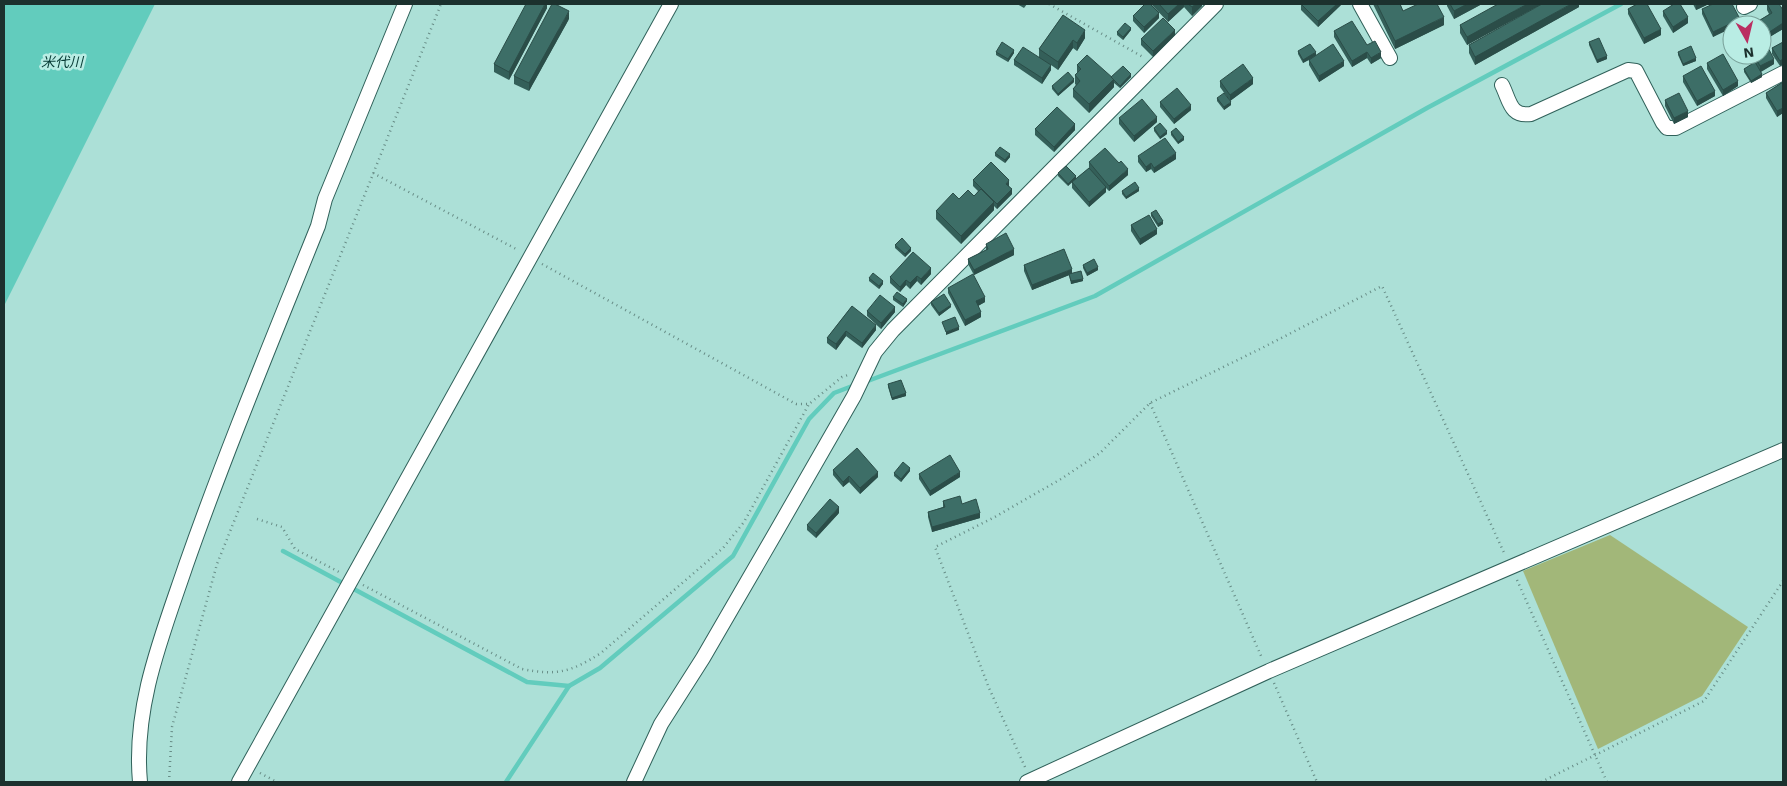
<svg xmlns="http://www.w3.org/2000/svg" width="1787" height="786" font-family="'Work Sans','Noto Sans JP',sans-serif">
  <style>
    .green { fill: #a2b779 }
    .water { fill: #62ccbd }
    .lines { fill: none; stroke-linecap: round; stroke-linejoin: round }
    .stream { stroke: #62ccbd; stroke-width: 4.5 }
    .street-casing { stroke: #30615a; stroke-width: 16 }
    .path { stroke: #688d87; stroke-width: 2.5; stroke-dasharray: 1 4; stroke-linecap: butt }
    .street { stroke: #fff; stroke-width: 14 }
    .wall { fill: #345f59 }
    .shaded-wall { fill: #2b4d48 }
    .building { fill: #3d6e67; stroke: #2b4d48 }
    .labels { text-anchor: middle; stroke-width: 5; stroke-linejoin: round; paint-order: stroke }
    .water-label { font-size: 14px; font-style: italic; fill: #073b35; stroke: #b9ede4 }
  </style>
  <rect width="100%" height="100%" fill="#ace0d7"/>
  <path class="green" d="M1610 535 1748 627 1702 696 1598 749 1523 571Z"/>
  <path class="water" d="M4 4H155L4 306Z"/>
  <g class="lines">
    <g class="stream">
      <path d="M865 382 1095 296 1427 108 1621 4"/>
      <path d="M283 551 527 682 569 686 600 668 733 556 809 419 834 393 855 385"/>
      <path d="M506 782 569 686"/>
    </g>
    <defs>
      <g id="street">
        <path d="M1360 4 1390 58"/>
        <path d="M1744 7 1750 4"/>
        <path d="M1502 85C1510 101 1510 117 1531 114L1628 70 1636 71 1663 123 1667 128H1676L1783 73"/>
        <path d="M140 782C133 706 162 636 186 565 226 451 273 338 318 226L325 199 405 4"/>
        <path d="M239 782 671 4"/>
        <path d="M634 782 661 724 703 658 776 532 854 396 875 352 893 330 1216 4"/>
        <path d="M1027 782 1269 671 1783 450"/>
      </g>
    </defs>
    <use href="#street" class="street-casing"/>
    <g class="path">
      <path d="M1049 4 1143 57"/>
      <path d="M373 173 518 250"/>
      <path d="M542 264 796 404H809L842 377 848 375"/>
      <path d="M1150 403 1262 658"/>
      <path d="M257 519 282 527 295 549 341 573"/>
      <path d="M1517 580 1607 782"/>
      <path d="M363 585 522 669C557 676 571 672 601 653L723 548 744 522 809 404"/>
      <path d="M1274 683 1317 782"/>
      <path d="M1025 767 989 688 935 547 993 518 1061 479 1100 453 1150 403 1262 348 1382 286 1505 555"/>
      <path d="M260 773 277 782"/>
      <path d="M169 782 172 727 217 564 441 4"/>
      <path d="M1541 782 1704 701 1783 581"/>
    </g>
    <use href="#street" class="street"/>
  </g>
  <g class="wall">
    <path d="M547 4V8L509 80 494 72V64Z"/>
    <path d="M1017 4H1027L1024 8Z"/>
    <path d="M1151 4H1202V6L1192 16 1184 7 1168 22Z"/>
    <path d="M1301 4H1342L1318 27 1301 10Z"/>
    <path d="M1373 4H1400L1403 11 1444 25 1395 49Z"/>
    <path d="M1447 4H1482L1454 19 1447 6Z"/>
    <path d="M1542 4 1467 45 1460 33V25Z"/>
    <path d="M1579 4V7L1475 65 1469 53V45Z"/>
    <path d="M1693 4H1709L1696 10Z"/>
    <path d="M1767 4 1783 10V29L1768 38 1762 28V25H1760V20L1769 14 1767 10Z"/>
    <path d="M1628 9 1661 35 1644 44 1628 14Z"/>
    <path d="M1702 9 1740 24 1732 25 1713 37 1702 14Z"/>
    <path d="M1663 11 1688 23 1673 33 1663 16Z"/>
    <path d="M1063 15 1085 38 1077 51 1073 48 1058 70 1051 65V70L1042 84 1014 65V60L1039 57V49Z"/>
    <path d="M1133 16 1159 18 1144 33 1133 21Z"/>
    <path d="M569 19 529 91 514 84V76Z"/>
    <path d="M1131 30 1123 40 1117 35V32Z"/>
    <path d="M1334 31 1367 45 1381 58 1371 64 1367 58 1352 67 1334 37Z"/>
    <path d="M1175 35 1153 57 1141 45V39Z"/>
    <path d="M1589 42 1607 59 1597 63 1589 45Z"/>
    <path d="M1732 42V54L1728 47V44Z"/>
    <path d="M1783 42V64L1780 66 1772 54V48Z"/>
    <path d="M1298 51 1316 55 1344 66 1319 82 1309 65V60L1303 63 1298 54Z"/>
    <path d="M996 52 1014 53 1008 62 996 55Z"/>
    <path d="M1678 52 1696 61 1683 66 1678 55Z"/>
    <path d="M1752 55H1762L1774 64 1761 72 1762 77 1751 83 1744 72V69L1755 63 1752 58Z"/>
    <path d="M1707 63 1738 86 1723 96 1707 69Z"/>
    <path d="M1077 65 1111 77H1131L1120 88 1114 83V87L1089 113 1073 97V89L1076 85 1075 84V75L1077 73Z"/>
    <path d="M1683 76 1715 96 1697 106 1683 82Z"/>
    <path d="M1220 81 1253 84 1230 101 1220 87Z"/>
    <path d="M1074 82 1058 96 1052 89V86Z"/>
    <path d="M1783 82V113L1777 117 1766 98V93Z"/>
    <path d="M1217 98 1231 105 1224 110 1217 101Z"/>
    <path d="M1665 100 1688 117 1674 124 1665 106Z"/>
    <path d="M1160 102 1191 110 1174 124 1160 107Z"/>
    <path d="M1119 118 1157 122 1134 142 1119 124Z"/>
    <path d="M1154 128 1167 134 1160 139 1154 131Z"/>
    <path d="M1035 129 1075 130 1054 152 1035 135Z"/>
    <path d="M1171 132 1184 140 1178 144 1171 135Z"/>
    <path d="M995 153 1010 157 1005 163 995 156Z"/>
    <path d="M1138 156 1176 159 1154 173 1151 169 1146 172 1138 162Z"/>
    <path d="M1089 162 1128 175 1109 191 1106 188V192L1089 207 1072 188V182L1089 168Z"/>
    <path d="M1058 173 1076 176 1068 186 1058 176Z"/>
    <path d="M973 180 1009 186 1012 194 997 209 994 206V210L961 244 936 219V211L959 199 974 196 978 191 973 186Z"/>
    <path d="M1122 191H1139L1126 199 1122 194Z"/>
    <path d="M1151 213 1163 224 1158 227 1151 216Z"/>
    <path d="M1131 225 1157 234 1140 245 1131 231Z"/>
    <path d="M986 244 1014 255 974 275 968 264V259L986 250Z"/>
    <path d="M895 245 911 251 905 257 895 248Z"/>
    <path d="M1024 265 1072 273 1083 281 1071 284 1069 275 1032 290 1024 271Z"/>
    <path d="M1083 265 1098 270 1087 276 1083 268Z"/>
    <path d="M931 274 921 285 917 281 910 289 906 285 900 292 890 283V277Z"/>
    <path d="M869 278 883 284 879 289 869 281Z"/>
    <path d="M948 288 985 302 978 306 981 317 965 326 948 293Z"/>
    <path d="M893 297 907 301 903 307 893 300Z"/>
    <path d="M931 302 951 307 939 316 931 305Z"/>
    <path d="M852 306 876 330 862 348 846 336 836 350 827 343V338Z"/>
    <path d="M867 311 895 312 881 329 867 316Z"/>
    <path d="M888 384 906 396 892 400 888 387Z"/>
    <path d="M833 470 878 477 860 494 849 482 843 487 833 475Z"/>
    <path d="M910 471 901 482 894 476V473Z"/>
    <path d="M919 474 960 477 930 496 919 479Z"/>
    <path d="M943 501 962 504 980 518 932 532 928 517V512L943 507Z"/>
    <path d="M839 513 816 538 807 530V525Z"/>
  </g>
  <g class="shaded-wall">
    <path d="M545 4H547V8L509 80V72Z"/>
    <path d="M1179 4H1184V7L1168 22V14Z"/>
    <path d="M1196 4H1202V6L1192 16V7Z"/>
    <path d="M1337 4H1342L1318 27V21Z"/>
    <path d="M1467 4H1482L1454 19V11Z"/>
    <path d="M1527 4H1542L1467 45V37Z"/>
    <path d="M1571 4H1579V7L1475 65V57Z"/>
    <path d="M1698 4H1709L1696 10V5Z"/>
    <path d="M569 11V19L529 91V83Z"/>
    <path d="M1159 13V18L1144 33V27Z"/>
    <path d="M1444 17V25L1395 49V41Z"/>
    <path d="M1688 17V23L1673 33V27Z"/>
    <path d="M1740 19V24L1732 25V28L1713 37V32Z"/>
    <path d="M1783 23V29L1768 38V33Z"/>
    <path d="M1131 28V30L1123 40V37Z"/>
    <path d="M1661 29V35L1644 44V38Z"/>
    <path d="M1085 30V38L1077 51V43Z"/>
    <path d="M1175 30V35L1153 57V51Z"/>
    <path d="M1073 40V48L1058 70V62Z"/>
    <path d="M1014 50V53L1008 62V59Z"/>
    <path d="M1316 52V55L1303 63V60Z"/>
    <path d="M1367 52V58L1352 67V61Z"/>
    <path d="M1381 52V58L1371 64V58Z"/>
    <path d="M1607 56V59L1597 63V60Z"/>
    <path d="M1696 58V61L1683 66V64Z"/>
    <path d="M1774 59V64L1760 72V66Z"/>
    <path d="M1783 59V64L1780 66V61Z"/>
    <path d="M1344 61V66L1319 82V76Z"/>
    <path d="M1051 65V70L1042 84V78Z"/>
    <path d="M1131 74V77L1120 88V86Z"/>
    <path d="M1762 74V77L1751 83V81Z"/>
    <path d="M1253 78V84L1230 101V95Z"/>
    <path d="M1074 79V82L1058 96V94Z"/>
    <path d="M1114 79V87L1089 113V104Z"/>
    <path d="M1738 81V86L1723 96V90Z"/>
    <path d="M1715 91V96L1697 106V101Z"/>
    <path d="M1231 102V105L1224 110V107Z"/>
    <path d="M1191 105V110L1174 124V119Z"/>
    <path d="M1783 108V113L1777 117V111Z"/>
    <path d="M1688 111V117L1674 124V118Z"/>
    <path d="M1157 117V122L1134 142V136Z"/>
    <path d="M1075 124V130L1054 152V147Z"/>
    <path d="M1167 131V134L1160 139V137Z"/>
    <path d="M1184 137V140L1178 144V142Z"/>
    <path d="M1176 153V159L1154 173V168Z"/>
    <path d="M1010 154V157L1005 163V160Z"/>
    <path d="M1151 163V169L1146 172V167Z"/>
    <path d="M1128 169V175L1109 191V186Z"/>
    <path d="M1076 176V179L1068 186V184Z"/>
    <path d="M1009 180V186L1006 189V184Z"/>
    <path d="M1106 187V192L1089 207V202Z"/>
    <path d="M1139 188V191L1126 199V197Z"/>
    <path d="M1012 189V194L997 209V204Z"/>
    <path d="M994 202V210L961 244V236Z"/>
    <path d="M1163 221V224L1158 227V224Z"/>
    <path d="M1157 229V234L1140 245V239Z"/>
    <path d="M911 248V251L905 257V254Z"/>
    <path d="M1014 249V255L974 275V270Z"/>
    <path d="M1098 267V270L1087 276V273Z"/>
    <path d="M931 268V274L921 285V279Z"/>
    <path d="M1072 269V274L1032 290V285Z"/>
    <path d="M917 276V281L910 289V283Z"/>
    <path d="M1083 279V281L1071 284V281Z"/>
    <path d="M906 280V285L900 292V287Z"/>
    <path d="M883 281V284L879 289V286Z"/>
    <path d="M985 297V302L976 307V301Z"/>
    <path d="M907 299V301L903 307V304Z"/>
    <path d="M951 305V307L939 316V313Z"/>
    <path d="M895 307V312L881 329V323Z"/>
    <path d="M981 312V317L965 326V320Z"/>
    <path d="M876 325V330L862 348V343Z"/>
    <path d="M959 327V330L946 335V332Z"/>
    <path d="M846 331V336L836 350V344Z"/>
    <path d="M906 393V396L892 400V398Z"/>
    <path d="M910 468V471L901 482V479Z"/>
    <path d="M878 472V477L860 494V488Z"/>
    <path d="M960 472V477L930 496V491Z"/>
    <path d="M849 476V482L843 487V482Z"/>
    <path d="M839 507V513L816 538V533Z"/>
    <path d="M980 513V518L932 532V527Z"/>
  </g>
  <g class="building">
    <path d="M526 4H545L509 72 494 64Z"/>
    <path d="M552 4H555L569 11 529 83 514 76Z"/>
    <path d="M1145 4H1150L1159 13 1144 27 1133 16Z"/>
    <path d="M1159 4H1179L1168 14Z"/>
    <path d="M1188 4H1196L1192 7Z"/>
    <path d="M1301 4H1337L1318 21Z"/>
    <path d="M1377 4H1400L1403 11 1418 4H1437L1444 17 1395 41Z"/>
    <path d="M1450 4H1467L1454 11Z"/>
    <path d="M1498 4H1527L1467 37 1460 25Z"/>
    <path d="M1542 4H1571L1475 57 1469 45Z"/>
    <path d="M1637 4H1647L1661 29 1644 38 1628 9Z"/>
    <path d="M1674 4H1680L1688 17 1673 27 1663 11Z"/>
    <path d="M1713 4H1732L1740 19 1713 32 1702 9Z"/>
    <path d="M1767 4H1779L1783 10V23L1768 33 1760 20 1772 13Z"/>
    <path d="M1063 15 1085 30 1077 43 1073 40 1058 62 1039 49Z"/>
    <path d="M1163 18 1175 30 1153 51 1141 39Z"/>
    <path d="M1352 21 1367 45 1375 41 1381 52 1371 58 1367 52 1352 61 1334 31Z"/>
    <path d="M1125 23 1131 28 1123 37 1117 32Z"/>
    <path d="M1599 38 1607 56 1597 60 1589 42Z"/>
    <path d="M1002 42 1014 50 1008 59 996 52Z"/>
    <path d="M1732 42V52L1728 44Z"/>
    <path d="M1783 42V59L1780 61 1772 48Z"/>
    <path d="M1310 44 1316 52 1303 60 1298 51Z"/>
    <path d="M1333 44 1344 61 1319 76 1309 60Z"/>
    <path d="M1766 44 1774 59 1760 66 1754 55H1762V47Z"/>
    <path d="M1691 46 1696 58 1683 64 1678 52Z"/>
    <path d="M1023 47 1051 65 1042 78 1014 60Z"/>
    <path d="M1723 54 1738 81 1723 90 1707 63Z"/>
    <path d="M1087 55 1114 79 1089 104 1073 89 1080 81 1075 75 1081 69 1077 65Z"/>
    <path d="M1755 62 1762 74 1751 81 1744 69Z"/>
    <path d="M1243 64 1253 78 1230 95 1220 81Z"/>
    <path d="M1123 66 1131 74 1120 86 1111 77Z"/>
    <path d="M1701 66 1715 91 1697 101 1683 76Z"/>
    <path d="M1068 72 1074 79 1058 94 1052 86Z"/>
    <path d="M1783 82V108L1777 111 1766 93Z"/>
    <path d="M1177 88 1191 105 1174 119 1160 102Z"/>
    <path d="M1224 93 1231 102 1224 107 1217 98Z"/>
    <path d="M1679 93 1688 111 1674 118 1665 100Z"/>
    <path d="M1142 99 1157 117 1134 136 1119 118Z"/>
    <path d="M1057 107 1075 124 1054 147 1035 129Z"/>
    <path d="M1160 123 1167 131 1160 137 1154 128Z"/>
    <path d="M1176 128 1184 137 1178 142 1171 132Z"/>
    <path d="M1165 138 1176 153 1154 168 1151 163 1146 167 1138 156Z"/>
    <path d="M1000 147 1010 154 1005 160 995 153Z"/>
    <path d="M1105 148 1119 163 1121 161 1128 169 1109 186 1089 162Z"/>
    <path d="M991 162 1009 180 1006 184 1012 189 997 204 973 180Z"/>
    <path d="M1066 166 1076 176 1068 184 1058 173Z"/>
    <path d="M1089 168 1106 187 1089 202 1072 182Z"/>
    <path d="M1135 182 1139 188 1126 197 1122 191Z"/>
    <path d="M981 189 994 202 961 236 936 211 953 193 959 199 968 190 974 196Z"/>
    <path d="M1156 210 1163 221 1158 224 1151 213Z"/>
    <path d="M1149 215 1157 229 1140 239 1131 225Z"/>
    <path d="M1006 233 1014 249 974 270 968 259 988 249 986 244Z"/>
    <path d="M902 238 911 248 905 254 895 245Z"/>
    <path d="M1064 249 1072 269 1032 285 1024 265Z"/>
    <path d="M913 252 931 268 921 279 917 276 910 283 906 280 900 287 890 277Z"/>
    <path d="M1094 259 1098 267 1087 273 1083 265Z"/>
    <path d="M1081 271 1083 279 1071 281 1069 274Z"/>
    <path d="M873 273 883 281 879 286 869 278Z"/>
    <path d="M973 274 985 297 976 301 981 312 965 320 948 288Z"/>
    <path d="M897 292 907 299 903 304 893 297Z"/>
    <path d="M944 294 951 305 939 313 931 302Z"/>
    <path d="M880 295 895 307 881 323 867 311Z"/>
    <path d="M852 306 876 325 862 343 846 331 836 344 827 338Z"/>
    <path d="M955 317 959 327 946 332 942 322Z"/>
    <path d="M901 380 906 393 892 398 888 384Z"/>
    <path d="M857 448 878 472 860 488 849 476 843 482 833 470Z"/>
    <path d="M950 455 960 472 930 491 919 474Z"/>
    <path d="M903 462 910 468 901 479 894 473Z"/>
    <path d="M960 496 962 504 976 499 980 513 932 527 928 512 945 507 943 501Z"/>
    <path d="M830 499 839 507 816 533 807 525Z"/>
  </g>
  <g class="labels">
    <g class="water-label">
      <text x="62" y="67">米代川</text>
    </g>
  </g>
  <rect width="1787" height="786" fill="none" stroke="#1c312e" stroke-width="10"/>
  <g transform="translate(1747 40) rotate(172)"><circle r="24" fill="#b9ede4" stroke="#7aa29b"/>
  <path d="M0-4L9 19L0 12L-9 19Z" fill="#ba2e61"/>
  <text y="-8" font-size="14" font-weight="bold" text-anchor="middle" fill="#1c312e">N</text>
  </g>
</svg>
